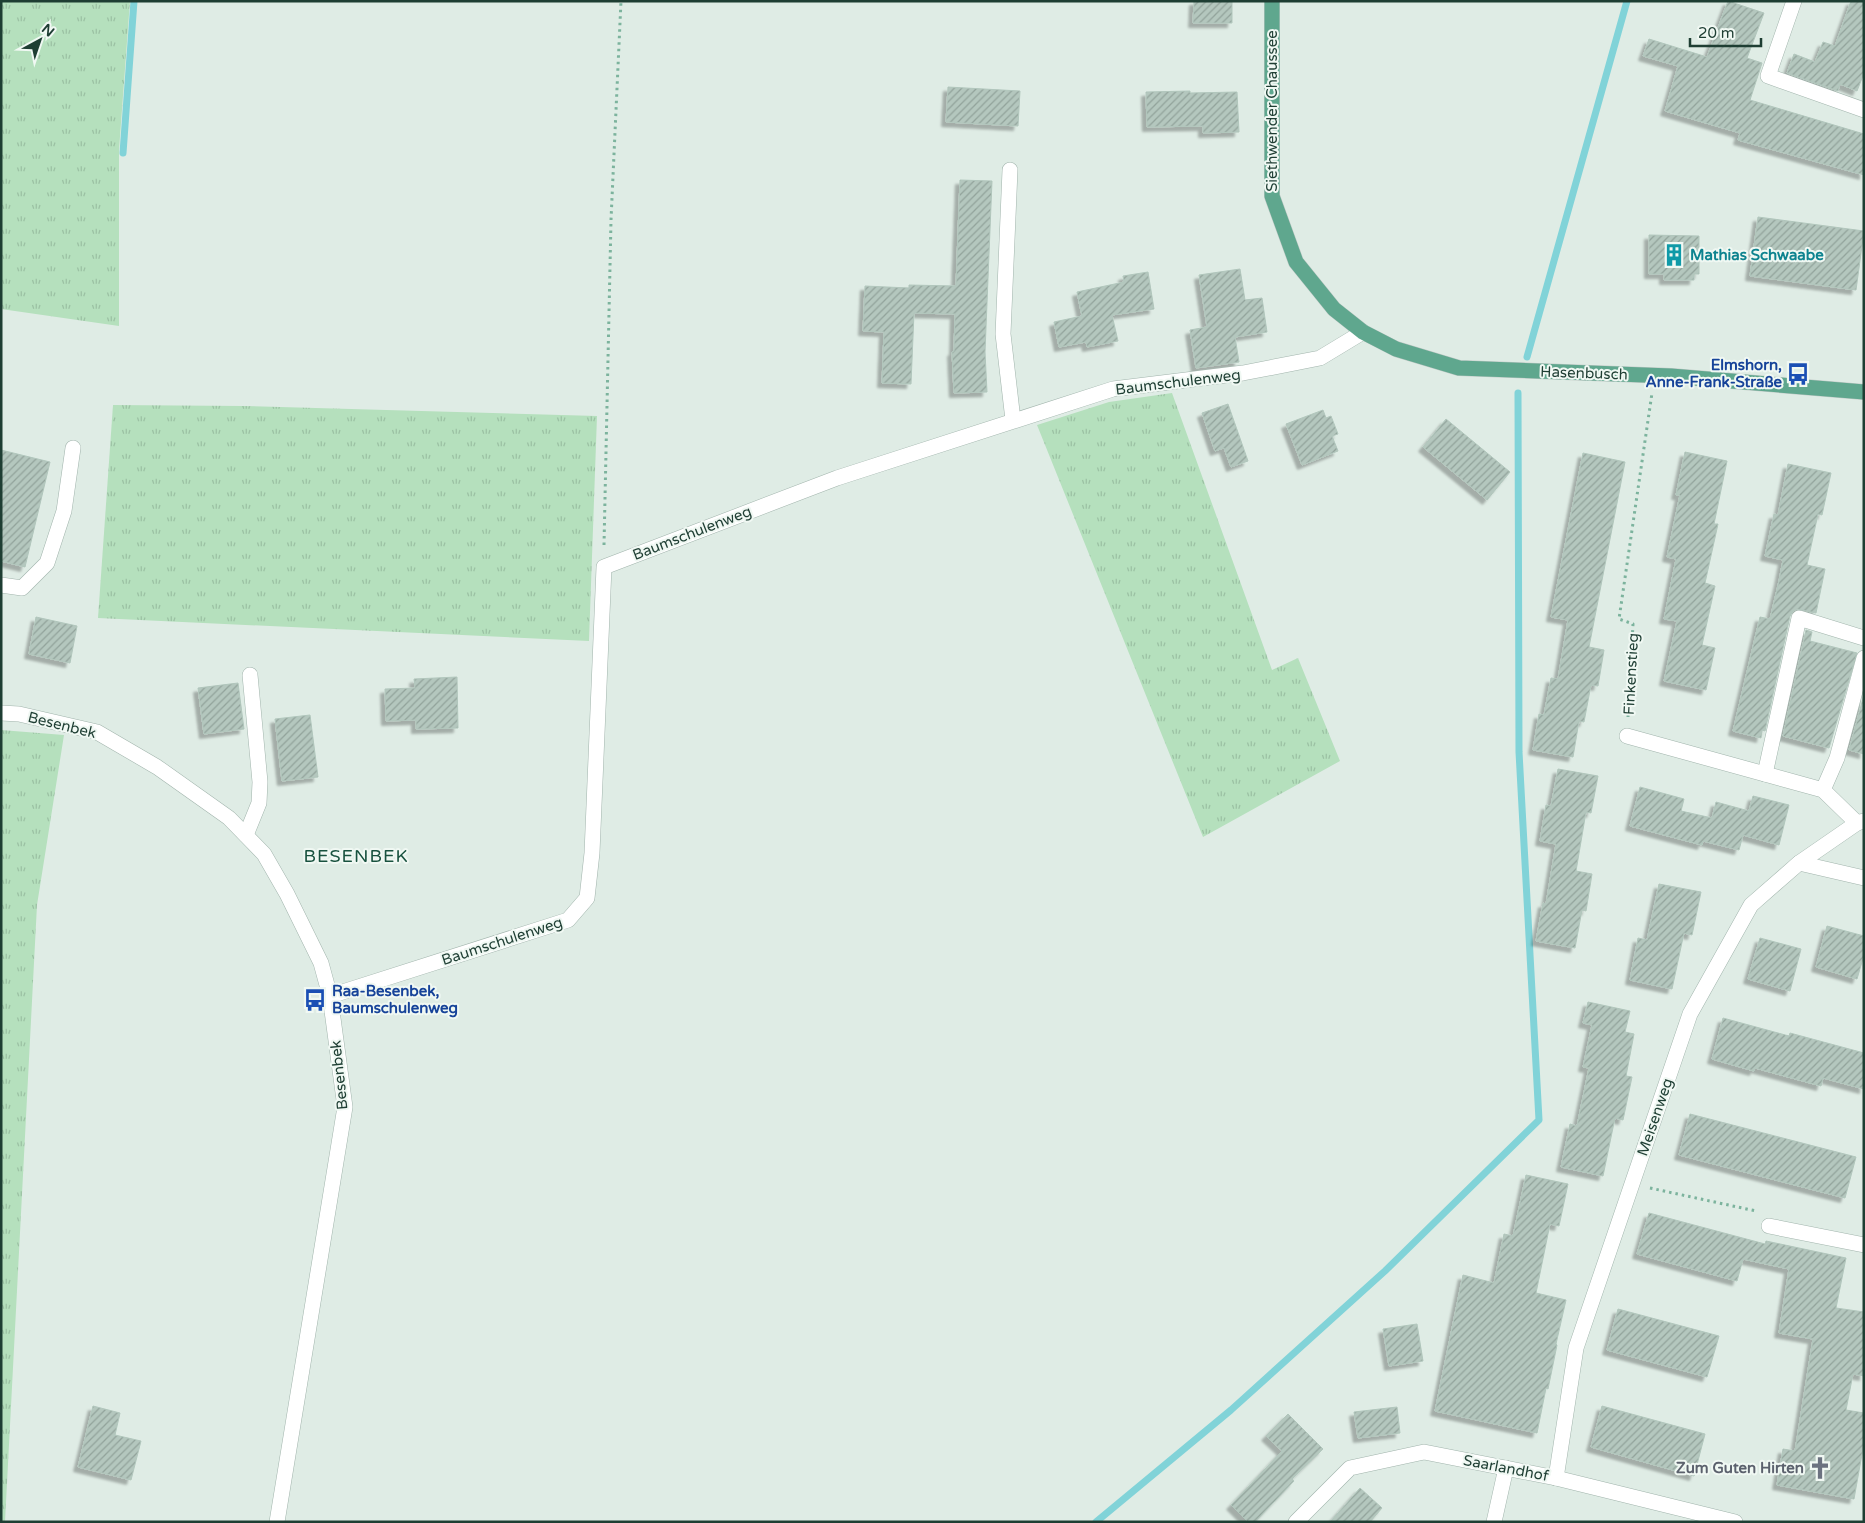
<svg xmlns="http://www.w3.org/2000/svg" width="1865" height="1523" font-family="'Varela Round',sans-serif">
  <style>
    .grass { fill: url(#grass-tufts) }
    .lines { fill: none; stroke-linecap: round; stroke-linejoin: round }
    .stream { stroke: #81d3d8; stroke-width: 7 }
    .building { fill: url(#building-hatch); stroke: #b1c6bc; filter: url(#shadow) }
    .minor-casing { stroke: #a1b4ac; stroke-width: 16 }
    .major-casing { stroke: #c0c9c6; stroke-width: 16 }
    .path { stroke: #7cb39d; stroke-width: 3; stroke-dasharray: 2.5 4; stroke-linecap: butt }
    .minor { stroke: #fff; stroke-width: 15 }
    .major { stroke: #5fa78e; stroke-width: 15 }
    .labels { text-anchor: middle; stroke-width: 4; stroke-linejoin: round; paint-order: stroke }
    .street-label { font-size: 15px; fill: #1e3e33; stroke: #f0f8f3 }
    .culture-label { font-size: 15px; font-weight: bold; fill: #0d838f; stroke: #f0f8f3; text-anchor: start }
    .transit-label { font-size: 15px; font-weight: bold; fill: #164399; stroke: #f0f8f3; text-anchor: end }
    .worship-label { font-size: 15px; font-weight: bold; fill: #5b616d; stroke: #f0f8f3; text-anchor: end }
    .quarter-label { font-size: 18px; letter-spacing: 1px; fill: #18523f; stroke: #f0f8f3 }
  </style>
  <defs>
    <pattern id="grass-tufts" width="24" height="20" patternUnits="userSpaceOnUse" patternTransform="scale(1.25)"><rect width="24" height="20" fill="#b5e0bd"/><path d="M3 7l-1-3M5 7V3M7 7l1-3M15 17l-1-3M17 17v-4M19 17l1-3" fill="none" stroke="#9bc1a3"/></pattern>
    <pattern id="building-hatch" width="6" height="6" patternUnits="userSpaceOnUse" patternTransform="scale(1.25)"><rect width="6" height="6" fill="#b4c7be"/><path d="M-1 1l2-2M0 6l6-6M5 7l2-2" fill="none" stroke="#92a39b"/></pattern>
    <filter id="shadow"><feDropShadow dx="-4.5" dy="4.5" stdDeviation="1" flood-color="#0004"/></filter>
  </defs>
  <rect width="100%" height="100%" fill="#dfece5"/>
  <g class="grass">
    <path d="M1 1H130L119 150V326L1 309Z"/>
    <path d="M1172 393 1272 670 1298 658 1340 761 1203 837 1037 425 1109 402Z"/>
    <path d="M113 405 243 406 597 416 589 641 98 618Z"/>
    <path d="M1 730 64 735 37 905 5 1522H1Z"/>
  </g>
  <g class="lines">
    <g class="stream">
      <path d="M123 153 134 1"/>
      <path d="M1527 357 1627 1"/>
      <path d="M1096 1522 1231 1410 1385 1271 1539 1120 1519 752 1518 393"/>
    </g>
  </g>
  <g class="building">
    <path d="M1194 1H1232V23H1193Z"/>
    <path d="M1728 1 1764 13 1747 58 1762 63 1750 100 1864 134V175L1738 140 1740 133 1665 111 1678 66 1643 56 1649 39 1707 57Z"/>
    <path d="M1851 1H1864V73L1857 91 1840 84 1838 91 1787 73 1794 54 1815 62 1823 42 1835 46Z"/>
    <path d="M948 87 1020 91 1018 126 946 122Z"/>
    <path d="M1190 91V93L1237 92 1239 132 1203 133V126L1147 127 1146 92Z"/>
    <path d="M960 180 992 181 985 352 987 392 954 393 952 352 954 351 955 314 914 313 911 384 882 383 884 332 863 331 865 286 909 288V285L956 286Z"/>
    <path d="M1758 217 1864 231 1856 290 1750 276Z"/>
    <path d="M1649 235 1699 236V274H1694V280H1664V274H1649Z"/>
    <path d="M1240 269 1245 300 1262 298 1267 332 1235 337 1239 362 1196 368 1190 330 1207 327 1199 275Z"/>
    <path d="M1148 272 1154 309 1112 315 1118 341 1087 347 1086 342 1059 347 1054 322 1082 316 1077 292 1124 282 1123 276Z"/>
    <path d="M1228 404 1248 461 1231 467 1224 448 1215 451 1202 413Z"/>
    <path d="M1323 410 1326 418 1331 416 1338 434 1332 436 1338 451 1302 465 1286 424Z"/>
    <path d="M1446 419 1510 472 1487 500 1423 447Z"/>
    <path d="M1 450 50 462 25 567 1 561Z"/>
    <path d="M1685 452 1727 461 1714 524H1718L1705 583 1715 586 1702 645 1715 648 1706 690 1664 681 1677 621 1664 619 1676 559 1667 557 1680 495H1676Z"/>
    <path d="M1583 453 1625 462 1589 647 1604 650 1598 686 1591 685 1584 722 1579 721 1573 757 1533 750 1539 714 1544 715 1551 678 1558 679 1568 620 1551 617Z"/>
    <path d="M1788 464 1831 473 1822 515 1818 514 1807 565 1825 569 1816 613 1797 609 1793 611 1790 616 1765 731 1762 730 1761 738 1733 731 1760 617 1770 619 1779 581 1783 560 1765 556 1774 514 1778 515Z"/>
    <path d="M36 617 77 626 70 663 29 654Z"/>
    <path d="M1806 630 1812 632 1810 641 1857 653 1829 748 1783 736Z"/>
    <path d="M457 677 458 728 416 729V720L386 721 385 689 415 688 414 679Z"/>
    <path d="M238 683 244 729 204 734 198 688Z"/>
    <path d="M1864 695V754L1849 750Z"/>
    <path d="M310 715 318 777 282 781 275 719Z"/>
    <path d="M1558 769 1598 776 1591 813 1586 812 1576 871 1592 874 1586 911 1582 910 1575 948 1536 941 1543 903 1546 904 1556 844 1540 841 1546 805 1551 806Z"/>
    <path d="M1640 787 1684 799 1681 811 1712 818 1716 802 1749 811 1753 796 1789 805 1779 845 1743 835 1739 850 1703 841 1702 845 1630 826Z"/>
    <path d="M1659 884 1701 892 1692 935 1684 933 1672 989 1630 980 1638 938 1647 940Z"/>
    <path d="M1827 926 1864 936V955L1857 979 1816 967Z"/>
    <path d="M1760 938 1801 949 1790 991 1748 979Z"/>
    <path d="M1588 1002 1630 1011 1625 1032 1634 1034 1626 1076 1632 1077 1623 1120 1615 1118 1603 1176 1561 1167 1570 1124 1577 1126 1589 1068 1583 1067 1592 1025 1583 1023Z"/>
    <path d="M1723 1018 1789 1036 1790 1033 1864 1053V1089L1823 1078 1821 1086 1755 1068 1754 1071 1712 1059Z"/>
    <path d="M1690 1114 1856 1157 1845 1198 1679 1155Z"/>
    <path d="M1526 1175 1568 1184 1559 1226 1550 1224 1536 1293 1566 1300 1556 1344 1557 1345 1548 1389 1546 1388 1537 1433 1435 1411 1463 1275 1494 1283 1504 1234 1513 1236Z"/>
    <path d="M1649 1213 1765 1244 1766 1241 1846 1258 1836 1308 1864 1312V1376L1853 1374 1846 1410 1864 1413V1443L1854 1499 1777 1485 1783 1449 1795 1451 1813 1339 1779 1333 1789 1269 1743 1259 1737 1281 1637 1254Z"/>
    <path d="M1618 1309 1719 1336 1707 1377 1607 1350Z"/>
    <path d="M1417 1324 1423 1361 1389 1366 1383 1329Z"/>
    <path d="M93 1406 120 1413 115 1435 141 1441 131 1480 78 1467Z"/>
    <path d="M1602 1406 1705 1434 1694 1476 1591 1447Z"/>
    <path d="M1397 1407 1400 1433 1358 1438 1354 1412Z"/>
    <path d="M1288 1414 1323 1449 1292 1479 1294 1481 1255 1522H1248L1231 1505 1282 1451 1266 1436Z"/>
    <path d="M1360 1488 1382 1508 1370 1522H1330Z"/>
  </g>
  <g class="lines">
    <defs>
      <g id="minor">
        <path d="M1794 1 1768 76 1864 110"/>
        <path d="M1010 170 1003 334 1013 420"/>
        <path d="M1 585 22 588 47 563 64 511 73 448"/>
        <path d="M1 713 19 714 97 732 157 767 229 818 264 854 287 894 321 963 330 996 345 1107 277 1522"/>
        <path d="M1627 736 1823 790 1857 823"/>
        <path d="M1765 774 1799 618 1864 638"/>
        <path d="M1823 790 1837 758 1864 658"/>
        <path d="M246 835 259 803 260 782 250 675"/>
        <path d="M1799 863 1864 878"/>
        <path d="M330 996 568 920 587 898 592 853 604 567 837 478 1113 389 1243 373 1320 358 1363 332"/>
        <path d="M1769 1226 1864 1245"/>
        <path d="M1556 1478 1576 1348 1690 1014 1751 905 1799 863 1857 823 1864 821"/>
        <path d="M1296 1522 1350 1468 1424 1452 1556 1478 1735 1522"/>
        <path d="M1494 1522 1506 1468"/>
      </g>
      <path id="major" d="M1272 1V196L1296 262 1334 309 1363 332 1396 349 1459 368 1671 376 1864 392"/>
    </defs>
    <use href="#minor" class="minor-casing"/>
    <use href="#major" class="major-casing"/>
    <g class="path">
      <path d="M604 545 611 220 621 1"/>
      <path d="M1628 717 1633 624 1619 619 1652 393"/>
      <path d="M1650 1188 1756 1211"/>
    </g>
    <use href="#minor" class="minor"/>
    <use href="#major" class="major"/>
  </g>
  <defs>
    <symbol id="building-bare" viewBox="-9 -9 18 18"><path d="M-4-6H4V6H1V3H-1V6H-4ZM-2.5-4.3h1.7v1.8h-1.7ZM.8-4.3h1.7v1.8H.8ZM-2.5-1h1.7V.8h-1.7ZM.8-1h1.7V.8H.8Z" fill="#0f9aa8" stroke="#f0f8f3" stroke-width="2.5" paint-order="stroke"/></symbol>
    <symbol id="bus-bare" viewBox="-9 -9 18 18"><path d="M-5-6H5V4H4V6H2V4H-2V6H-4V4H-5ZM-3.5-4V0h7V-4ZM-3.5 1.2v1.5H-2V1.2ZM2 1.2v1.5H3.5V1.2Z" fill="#1a4fb4" stroke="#f0f8f3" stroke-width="2.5" paint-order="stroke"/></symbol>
    <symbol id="church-bare" viewBox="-9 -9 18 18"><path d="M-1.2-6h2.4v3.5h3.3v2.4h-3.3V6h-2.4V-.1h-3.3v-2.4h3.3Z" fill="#6b7280" stroke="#f0f8f3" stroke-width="2.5" paint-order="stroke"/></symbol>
  </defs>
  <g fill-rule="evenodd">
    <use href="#building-bare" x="1658" y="239" width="32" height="32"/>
    <use href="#bus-bare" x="1782" y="358" width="32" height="32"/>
    <use href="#bus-bare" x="299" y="984" width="32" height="32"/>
    <use href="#church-bare" x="1804" y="1452" width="32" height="32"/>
  </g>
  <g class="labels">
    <g class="street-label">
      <text transform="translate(1272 111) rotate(-90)" y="5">Siethwender Chaussee</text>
      <text transform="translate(1584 373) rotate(2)" y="5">Hasenbusch</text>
      <text transform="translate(1178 382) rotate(-7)" y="5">Baumschulenweg</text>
      <text transform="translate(692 533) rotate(-21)" y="5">Baumschulenweg</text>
      <text transform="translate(1631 674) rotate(-87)" y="5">Finkenstieg</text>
      <text transform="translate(62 725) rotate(14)" y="5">Besenbek</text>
      <text transform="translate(502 941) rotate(-18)" y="5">Baumschulenweg</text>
      <text transform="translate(339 1075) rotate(-96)" y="5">Besenbek</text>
      <text transform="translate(1655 1117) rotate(-71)" y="5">Meisenweg</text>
      <text transform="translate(1506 1468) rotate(11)" y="5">Saarlandhof</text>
    </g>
    <g class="culture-label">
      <text x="1690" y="260">Mathias Schwaabe</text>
    </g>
    <g class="transit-label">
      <text x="1782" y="370">Elmshorn,<tspan x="1782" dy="17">Anne-Frank-Straße</tspan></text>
      <text x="332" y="996" text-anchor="start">Raa-Besenbek,<tspan x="332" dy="17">Baumschulenweg</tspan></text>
    </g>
    <g class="worship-label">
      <text x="1804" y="1473">Zum Guten Hirten</text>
    </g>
    <g class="quarter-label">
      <text x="356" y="862">BESENBEK</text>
    </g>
  </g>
  <rect width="1865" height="1523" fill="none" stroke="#1e3e33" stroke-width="5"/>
  <g transform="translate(40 40) rotate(40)" stroke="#f0f8f3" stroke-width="4" paint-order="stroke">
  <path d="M0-4L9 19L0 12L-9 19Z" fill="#1e3e33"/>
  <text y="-8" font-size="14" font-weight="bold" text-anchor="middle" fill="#1e3e33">N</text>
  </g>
  <path d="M1690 38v8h71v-8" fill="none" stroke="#1e3e33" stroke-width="2.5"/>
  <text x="1698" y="38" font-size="15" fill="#1e3e33" stroke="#f0f8f3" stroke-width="4" paint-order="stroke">20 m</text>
</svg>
